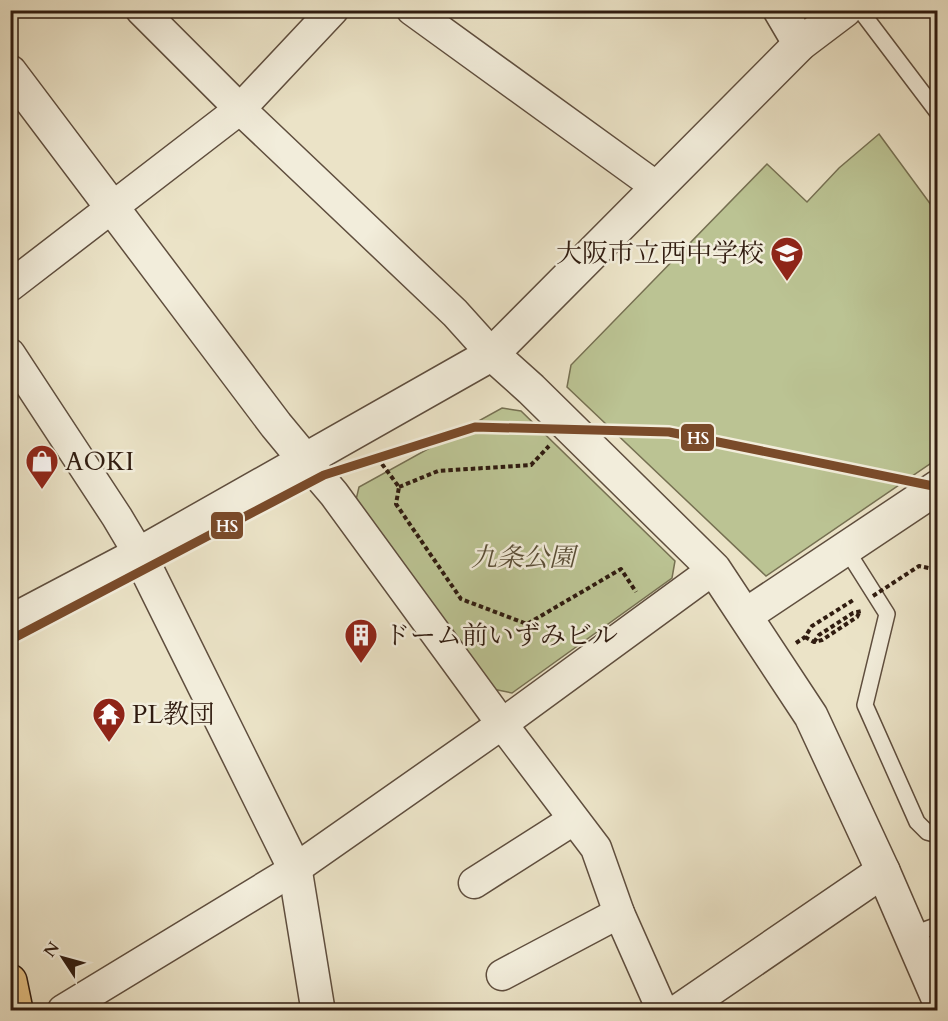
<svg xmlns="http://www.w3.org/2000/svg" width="948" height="1021" font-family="Cardo,'Noto Serif JP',serif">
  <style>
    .green { fill: #bbc393; stroke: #767052; stroke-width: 1.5 }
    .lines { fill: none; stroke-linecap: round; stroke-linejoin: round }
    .service-casing { stroke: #5f4e3e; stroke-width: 18 }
    .minor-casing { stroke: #5f4e3e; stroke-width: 33 }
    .tertiary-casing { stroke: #5f4e3e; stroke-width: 36 }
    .trunk-casing { stroke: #301c10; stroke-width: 36 }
    .path { stroke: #301c10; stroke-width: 4; stroke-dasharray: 4.5 3; stroke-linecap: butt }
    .service { stroke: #f2eddb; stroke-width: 15 }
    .minor { stroke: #f2eddb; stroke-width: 30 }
    .tertiary { stroke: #f2eddb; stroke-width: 33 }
    .trunk { stroke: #e6c284; stroke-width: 33 }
    .path-bridge { stroke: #301c10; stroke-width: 4; stroke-dasharray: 4.5 3; stroke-linecap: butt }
    .rail-1-casing { stroke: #f2eddb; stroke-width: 14 }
    .rail-1 { stroke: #7a4b2a; stroke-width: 9 }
    .labels { text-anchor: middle; stroke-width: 5; stroke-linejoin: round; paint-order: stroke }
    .poi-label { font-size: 26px; fill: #301c10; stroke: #f2eddb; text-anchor: start }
    .park-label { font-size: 26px; font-style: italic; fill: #5a4e37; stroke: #f2eddb }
    .line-badge { stroke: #f2eddb; stroke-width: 2 }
    .badge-label { font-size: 16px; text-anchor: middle; font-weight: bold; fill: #fff }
  </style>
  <rect width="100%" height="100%" fill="#ebe3c7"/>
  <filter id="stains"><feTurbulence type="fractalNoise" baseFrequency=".00333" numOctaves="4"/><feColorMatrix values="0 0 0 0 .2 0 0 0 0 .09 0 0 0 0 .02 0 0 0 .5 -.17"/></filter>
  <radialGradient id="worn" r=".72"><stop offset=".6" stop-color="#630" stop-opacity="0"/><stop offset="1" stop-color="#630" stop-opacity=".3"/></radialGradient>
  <g class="green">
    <path d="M879 134 937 213V459L766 576 567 387 571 365 767 164 807 202 839 168Z"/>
    <path d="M502 408 521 411 675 561 672 578 512 693 493 689 355 504 359 487Z"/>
  </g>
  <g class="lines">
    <defs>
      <g id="service">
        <path d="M860 10 938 113"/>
        <path d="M846 549 887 614 865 705 917 822 927 832 938 835"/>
        <path d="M911 935 938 925"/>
      </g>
      <g id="minor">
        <path d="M141 10 240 109 455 313 492 354"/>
        <path d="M412 10 658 188"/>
        <path d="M10 286 240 109 333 10"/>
        <path d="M10 354 117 517 139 554"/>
        <path d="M305 460 334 494 502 724 596 848 619 913 662 1010"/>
        <path d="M474 883 573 820"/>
        <path d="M502 975 619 913"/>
        <path d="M63 1010 295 869 502 724 714 569"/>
      </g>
      <g id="tertiary">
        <path d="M780 10 800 44"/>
        <path d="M10 72 276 425 305 460"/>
        <path d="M492 354 531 389 714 569 811 716 883 871 938 998"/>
        <path d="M139 554 295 869 318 1010"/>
        <path d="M746 615 938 487"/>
        <path d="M10 622 139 554 492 354 800 44 845 10"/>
        <path d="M680 1010 883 871"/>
      </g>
      <path id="trunk" d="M10 981 16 1010"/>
    </defs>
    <use href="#service" class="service-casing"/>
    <use href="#minor" class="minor-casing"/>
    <use href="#tertiary" class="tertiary-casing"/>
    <use href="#trunk" class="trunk-casing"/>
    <g class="path">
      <path d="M382 464 399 487 396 504 461 599 527 624 621 569 636 592"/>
      <path d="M399 487 438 471 531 465 549 446"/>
      <path d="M805 637 814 642 822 640 857 617 859 613"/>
      <path d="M814 642 819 635 853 613 862 611"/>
      <path d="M796 643 805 637 812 626 855 599"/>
    </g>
    <use href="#service" class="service"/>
    <use href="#minor" class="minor"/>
    <use href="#tertiary" class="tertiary"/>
    <use href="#trunk" class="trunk"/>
    <path class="path-bridge" d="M873 596 919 566 938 570"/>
    <defs>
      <path id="rail-1" d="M10 640 324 475 475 427 669 432 938 487"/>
    </defs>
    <use href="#rail-1" class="rail-1-casing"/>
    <use href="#rail-1" class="rail-1"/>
  </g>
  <defs>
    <symbol id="school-pin" viewBox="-11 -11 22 30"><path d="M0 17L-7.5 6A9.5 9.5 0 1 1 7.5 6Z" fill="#8f2418" stroke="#f2eddb"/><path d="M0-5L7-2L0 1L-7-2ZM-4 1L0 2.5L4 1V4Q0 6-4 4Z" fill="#fff"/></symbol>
    <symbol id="shop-pin" viewBox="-11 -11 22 30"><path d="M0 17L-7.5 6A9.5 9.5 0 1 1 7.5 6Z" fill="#8f2418" stroke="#f2eddb"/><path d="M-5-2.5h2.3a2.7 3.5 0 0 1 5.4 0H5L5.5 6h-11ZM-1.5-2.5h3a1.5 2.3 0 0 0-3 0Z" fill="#fff"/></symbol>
    <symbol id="building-pin" viewBox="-11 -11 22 30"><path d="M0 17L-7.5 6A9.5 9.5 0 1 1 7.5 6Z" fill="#8f2418" stroke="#f2eddb"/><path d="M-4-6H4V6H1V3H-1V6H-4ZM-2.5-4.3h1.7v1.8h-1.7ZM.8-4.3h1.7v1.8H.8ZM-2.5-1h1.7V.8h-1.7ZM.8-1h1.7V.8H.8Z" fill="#fff"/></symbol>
    <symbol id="temple-pin" viewBox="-11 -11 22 30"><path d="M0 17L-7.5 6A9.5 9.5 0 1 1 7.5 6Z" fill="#8f2418" stroke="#f2eddb"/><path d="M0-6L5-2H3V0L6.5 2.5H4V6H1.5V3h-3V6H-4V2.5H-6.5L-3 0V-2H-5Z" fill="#fff"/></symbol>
  </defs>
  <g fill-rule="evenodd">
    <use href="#school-pin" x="768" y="234" width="38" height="52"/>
    <use href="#shop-pin" x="23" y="442" width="38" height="52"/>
    <use href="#building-pin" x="342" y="616" width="38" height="52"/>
    <use href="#temple-pin" x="90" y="695" width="38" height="52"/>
  </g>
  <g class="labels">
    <g class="poi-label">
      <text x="764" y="262" text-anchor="end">大阪市立西中学校</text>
      <text x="65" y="470">AOKI</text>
      <text x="384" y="644">ドーム前いずみビル</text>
      <text x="132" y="723">PL教団</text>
    </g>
    <g class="park-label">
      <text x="523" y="566">九条公園</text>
    </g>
  </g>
  <g class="line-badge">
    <rect x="680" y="423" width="35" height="29" rx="6" fill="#7a4b2a"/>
    <rect x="210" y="511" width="34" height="29" rx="6" fill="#7a4b2a"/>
  </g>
  <g class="badge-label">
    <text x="698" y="444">HS</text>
    <text x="227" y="532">HS</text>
  </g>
  <rect width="948" height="1021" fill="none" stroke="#ebe3c7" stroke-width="36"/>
  <rect x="12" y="12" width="924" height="997" fill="none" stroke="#301c10" stroke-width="3"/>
  <rect x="18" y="18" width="912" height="985" fill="none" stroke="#301c10" stroke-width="1.5"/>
  <g transform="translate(63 958) rotate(306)" stroke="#f2eddb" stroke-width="4.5" paint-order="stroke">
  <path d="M0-4.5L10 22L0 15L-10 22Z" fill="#301c10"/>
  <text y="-9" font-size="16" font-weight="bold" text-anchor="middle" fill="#301c10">N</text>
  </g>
  <rect width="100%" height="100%" filter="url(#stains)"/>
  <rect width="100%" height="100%" fill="url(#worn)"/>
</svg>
